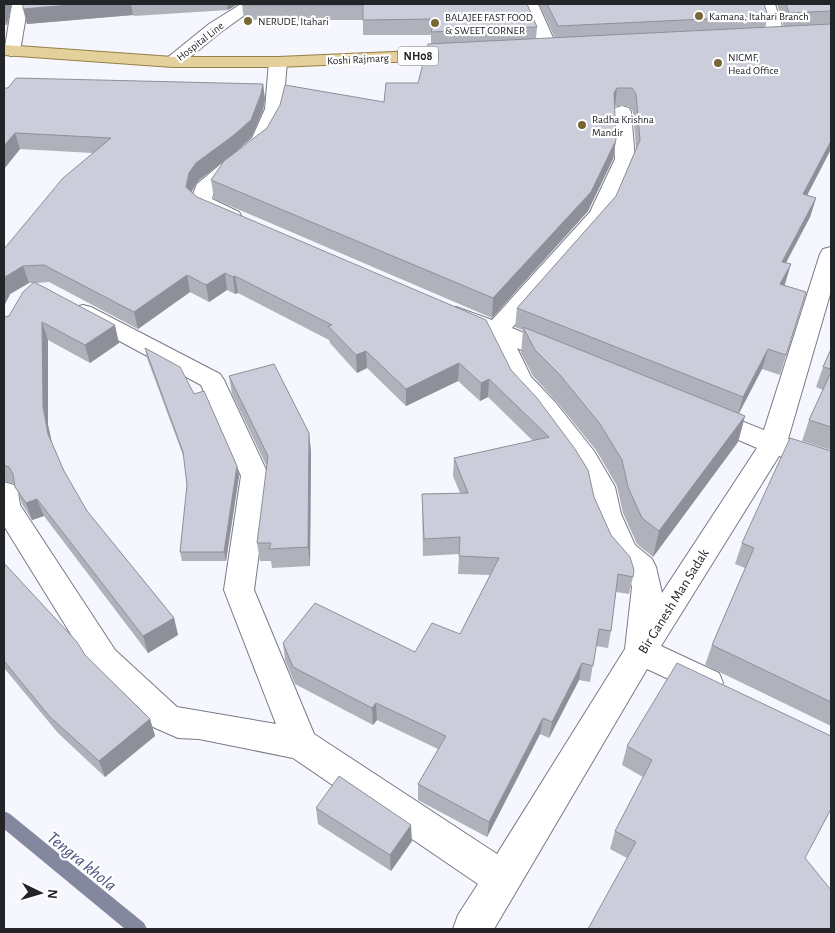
<svg xmlns="http://www.w3.org/2000/svg" width="835" height="933" font-family="'Alegreya Sans',sans-serif">
  <style>
    .lines { fill: none; stroke-linecap: round; stroke-linejoin: round }
    .stream { fill: #83889f; fill-rule: evenodd }
    .minor-casing { stroke: #787b86; stroke-width: 2 }
    .primary-casing { stroke: #957f46; stroke-width: 2 }
    .minor { fill: #fff; fill-rule: evenodd }
    .primary { fill: #e4d09a; fill-rule: evenodd }
    .wall { fill: #afb1bb }
    .shaded-wall { fill: #8e9099 }
    .building { fill: #cbceda; stroke: #8e9099 }
    .poi-dot { fill: #796635; stroke: #fff; stroke-width: 2 }
    .labels { text-anchor: middle; stroke-width: 4.5; stroke-linejoin: round; paint-order: stroke }
    .far-poi-label { font-size: 11px; fill: #232428; stroke: #fff; text-anchor: start }
    .far-street-label { font-size: 11px; fill: #232428; stroke: #fff }
    .shield { fill: #fff; stroke: #656668; stroke-width: 1 }
    .shield-label { font-size: 12px; font-weight: bold; fill: #232428 }
    .street-label { font-size: 14px; fill: #232428; stroke: #fff }
    .near-water-label { font-size: 18px; font-style: italic; fill: #4a527f; stroke: #fff }
  </style>
  <rect width="100%" height="100%" fill="#f5f6fe"/>
  <g class="lines">
    <path class="stream" d="M4 811 10 814 144 923 147 929H125L4 829Z"/>
    <defs>
      <g id="minor">
        <path d="M12 4H28L20 51 17 55 11 56 4 53Z"/>
        <path d="M241 4H260L221 32 179 66H167L164 62 167 58 209 24Z"/>
        <path d="M522 4H538L558 49 555 53H543L540 49Z"/>
        <path d="M759 4H775L786 39 783 43H771L768 39Z"/>
        <path d="M278 57 284 58 287 62 283 109 271 141 214 190 212 199 239 212 242 217 239 222C223 225 207 214 194 206L190 202 197 184 252 138 265 109 269 62 272 58Z"/>
        <path d="M622 106 629 108 631 112 635 159 611 214 512 328 566 350 569 356 566 362 557 364 548 362 517 348 531 377 555 402 594 451 611 480 615 487 621 514 635 545 652 559 656 567 662 593 757 448 697 422 693 416 697 410 706 407 764 430 820 254 823 249 831 247V291L788 439 831 452V472L779 456 661 646 719 673 723 683 719 693 707 697 647 669 494 929H453L458 915 478 884 293 758 199 739 178 738 153 727 93 670 4 526V482L14 485 18 492 20 505 115 650 177 707 276 724 224 590 241 476 201 385 75 317 71 312 75 307 83 305 91 307 220 374 224 380 269 476 254 590 314 734 497 854 625 649 632 587 628 573 614 560 609 552 593 514 587 487 574 465 537 414 511 387 486 335 448 319 444 314 448 309 456 307 492 320 590 212 615 159 613 112 615 108Z"/>
      </g>
      <path id="primary" d="M4 45 173 57H278L462 49 468 50 471 54 468 58 462 59 278 67H173L4 55Z"/>
    </defs>
    <use href="#minor" class="minor-casing"/>
    <use href="#primary" class="primary-casing"/>
    <use href="#minor" class="minor"/>
    <use href="#primary" class="primary"/>
  </g>
  <g class="wall">
    <path d="M4 4H12L7 25H4Z"/>
    <path d="M23 4H238L228 10 134 16 133 15 27 24Z"/>
    <path d="M527 4 537 27 536 39 555 38 539 4H764L768 16 765 28 784 27 777 4H831V149L807 195 816 198 810 217 786 263 785 284 784 285 806 292 780 375 762 369 739 413 745 416 738 442 653 557 637 544 623 513 617 486 596 450 556 401 533 376 521 353 523 330 515 327 517 308 616 196 636 149 633 112 629 106H615L614 107 616 140 613 159 588 211 492 318 214 199 211 180 234 154 199 180 192 192 197 197 511 370 594 497 611 535 633 577 629 594 616 592 611 631 608 648 596 646 590 682 579 680 549 738 540 734 487 837 418 800V784L438 749 377 720 373 725 295 684 285 660 283 643 415 652 460 634 490 575 458 574 459 554 423 556 422 494 460 493 453 476 454 458 533 441 488 397 480 401 458 381 406 406 367 368 357 373 330 343 329 340 238 293 235 294 227 290 209 302 190 292 138 329 49 282 36 283 119 343 90 363 48 340V425L52 444 64 471 87 511 174 618 178 635 148 653 44 516 32 520 22 504 15 484 4 481V317L9 316 33 283H29L10 294 4 306V249L93 153 20 149 4 169V88L263 84 265 100 263 110 252 136 236 152 384 102 418 83 431 44V35H363V20H244L242 5Z"/>
    <path d="M145 348 194 394 239 476 226 561H182L180 552 187 485 184 458 147 358Z"/>
    <path d="M831 349V450L802 441 809 420 823 390 816 387 823 367Z"/>
    <path d="M229 376 309 433 311 452 310 566 272 568 271 561H260L257 543 267 467 232 394Z"/>
    <path d="M831 451V726L705 665 712 645 745 568 735 564 742 543Z"/>
    <path d="M4 563 85 655 150 719 155 736 105 777 58 733 4 668Z"/>
    <path d="M831 736 627 858 610 849 615 831 643 777 622 765 627 746Z"/>
    <path d="M316 808 412 841 391 871 318 824Z"/>
  </g>
  <g class="shaded-wall">
    <path d="M4 4H12L7 25 4 15Z"/>
    <path d="M80 4H131L133 15 27 24 23 9Z"/>
    <path d="M227 4H238L228 10Z"/>
    <path d="M263 84 265 100 263 110 252 136 236 152 199 180 192 190 189 203 186 187 189 173 196 163Z"/>
    <path d="M617 88 615 106 611 111 614 93Z"/>
    <path d="M15 133 20 149 4 169V146Z"/>
    <path d="M616 140 613 159 588 211 492 318 493 298Z"/>
    <path d="M831 141V149L798 213 803 194Z"/>
    <path d="M816 198 810 217 776 281 782 262Z"/>
    <path d="M791 264 785 284 774 303 780 284Z"/>
    <path d="M23 266 29 283 10 294 4 306V279L5 277Z"/>
    <path d="M225 273 227 290 209 302 206 285Z"/>
    <path d="M187 275 190 292 138 329 134 312Z"/>
    <path d="M235 276 238 293 235 294 233 277Z"/>
    <path d="M42 322 48 340V425L54 452 48 434 43 407Z"/>
    <path d="M115 325 119 343 90 363 85 345Z"/>
    <path d="M768 349 762 369 737 417 743 397Z"/>
    <path d="M366 351 367 368 357 373 356 355Z"/>
    <path d="M459 363 458 381 406 406V389Z"/>
    <path d="M489 379 488 397 480 401 481 383Z"/>
    <path d="M745 416 738 442 653 557 659 531Z"/>
    <path d="M309 433 311 452 310 566 308 547Z"/>
    <path d="M237 466 239 476 226 561 224 552Z"/>
    <path d="M37 499 44 516 32 520 26 503Z"/>
    <path d="M174 618 178 635 148 653 143 636Z"/>
    <path d="M582 663 579 680 549 738 552 722Z"/>
    <path d="M376 703 377 720 373 725 372 708Z"/>
    <path d="M543 718 540 734 487 837 489 822Z"/>
    <path d="M150 719 155 736 105 777 99 761Z"/>
    <path d="M411 825 412 841 391 871 390 855Z"/>
  </g>
  <g class="building">
    <path d="M23 4H80L23 9Z"/>
    <path d="M244 4H527L537 27 431 32 435 19 363 20V5H242Z"/>
    <path d="M547 4H764L768 16 558 26Z"/>
    <path d="M786 4H831V11L789 13Z"/>
    <path d="M831 24V141L803 194 816 198 782 262 791 264 780 284 806 292 786 355 768 349 743 397 517 308 616 196 640 140 636 94 632 88H617L614 93 616 140 591 192 493 298 211 180 224 161 267 128 280 105 285 85 384 102 386 83H418L428 44Z"/>
    <path d="M16 78 263 84 261 94 251 120 234 135 196 163 189 173 186 187 197 197 486 320 511 370 537 398 575 449 588 470 594 497 611 535 630 557 634 570 633 577 618 574 611 631 599 629 593 666 582 663 552 722 543 718 489 822 418 784 446 736 376 703 372 708 293 667 283 643 315 603 415 652 432 623 460 634 499 558 459 556 460 537 424 539 422 494 468 493 454 458 549 437 489 379 481 383 459 363 406 389 366 351 356 355 328 326 332 325 235 276 233 277 225 273 206 285 187 275 134 312 44 265 23 266 5 277 4 279V249L63 178 111 138 15 133 4 146V88H8Z"/>
    <path d="M34 282 115 325 85 345 42 322 43 407 48 434 64 471 87 511 174 618 143 636 37 499 26 503 15 487 13 474 9 467 4 465V317L9 316 23 292Z"/>
    <path d="M523 327 745 416 659 531 642 518 628 487 622 460 600 424 560 375 535 350Z"/>
    <path d="M145 348 180 367 194 394 204 391 237 466 224 552H180L187 485 183 452Z"/>
    <path d="M831 349V369L823 367Z"/>
    <path d="M274 364 309 433 308 547 269 549 271 543H257L268 456 229 376Z"/>
    <path d="M831 372V427L809 420Z"/>
    <path d="M790 438 831 451V702L712 645 754 548 742 543Z"/>
    <path d="M4 563 77 642 85 655 150 719 99 761 50 717 4 661Z"/>
    <path d="M677 663 831 736V809L805 858 831 890V929H588L636 842 615 831 652 760 627 746Z"/>
    <path d="M339 776 411 825 390 855 316 808Z"/>
  </g>
  <g class="poi-dot">
    <circle cx="699" cy="16" r="5"/>
    <circle cx="248" cy="21" r="5"/>
    <circle cx="435" cy="23" r="5"/>
    <circle cx="718" cy="63" r="5"/>
    <circle cx="582" cy="125" r="5"/>
  </g>
  <g class="labels">
    <g class="far-poi-label">
      <text x="709" y="20">Kamana, Itahari Branch</text>
      <text x="445" y="21">BALAJEE FAST FOOD<tspan x="445" dy="13">&amp; SWEET CORNER</tspan></text>
      <text x="258" y="25">NERUDE, Itahari</text>
      <text x="728" y="61">NICMF,<tspan x="728" dy="13">Head Office</tspan></text>
      <text x="592" y="123">Radha Krishna<tspan x="592" dy="13">Mandir</tspan></text>
    </g>
    <g class="far-street-label">
      <text transform="translate(200 41) rotate(-38)" y="4">Hospital Line</text>
      <text transform="translate(358 59) rotate(-3)" y="4">Koshi Rajmarg</text>
    </g>
    <rect class="shield" x="398" y="46.5" width="40" height="19" rx="4"/>
    <g class="shield-label">
      <text x="418" y="60">NH08</text>
    </g>
    <g class="street-label">
      <text transform="translate(673 601) rotate(-58)" y="5">Bir Ganesh Man Sadak</text>
    </g>
    <g class="near-water-label">
      <text transform="translate(82 861) rotate(39)" y="6">Tengra khola</text>
    </g>
  </g>
  <rect width="835" height="933" fill="none" stroke="#232428" stroke-width="10"/>
  <g transform="translate(40 893) rotate(95)" stroke="#ffffff" stroke-width="4" paint-order="stroke">
  <path d="M0-4L9 19L0 12L-9 19Z" fill="#232428"/>
  <text y="-8" font-size="14" font-weight="bold" text-anchor="middle" fill="#232428">N</text>
  </g>
</svg>
